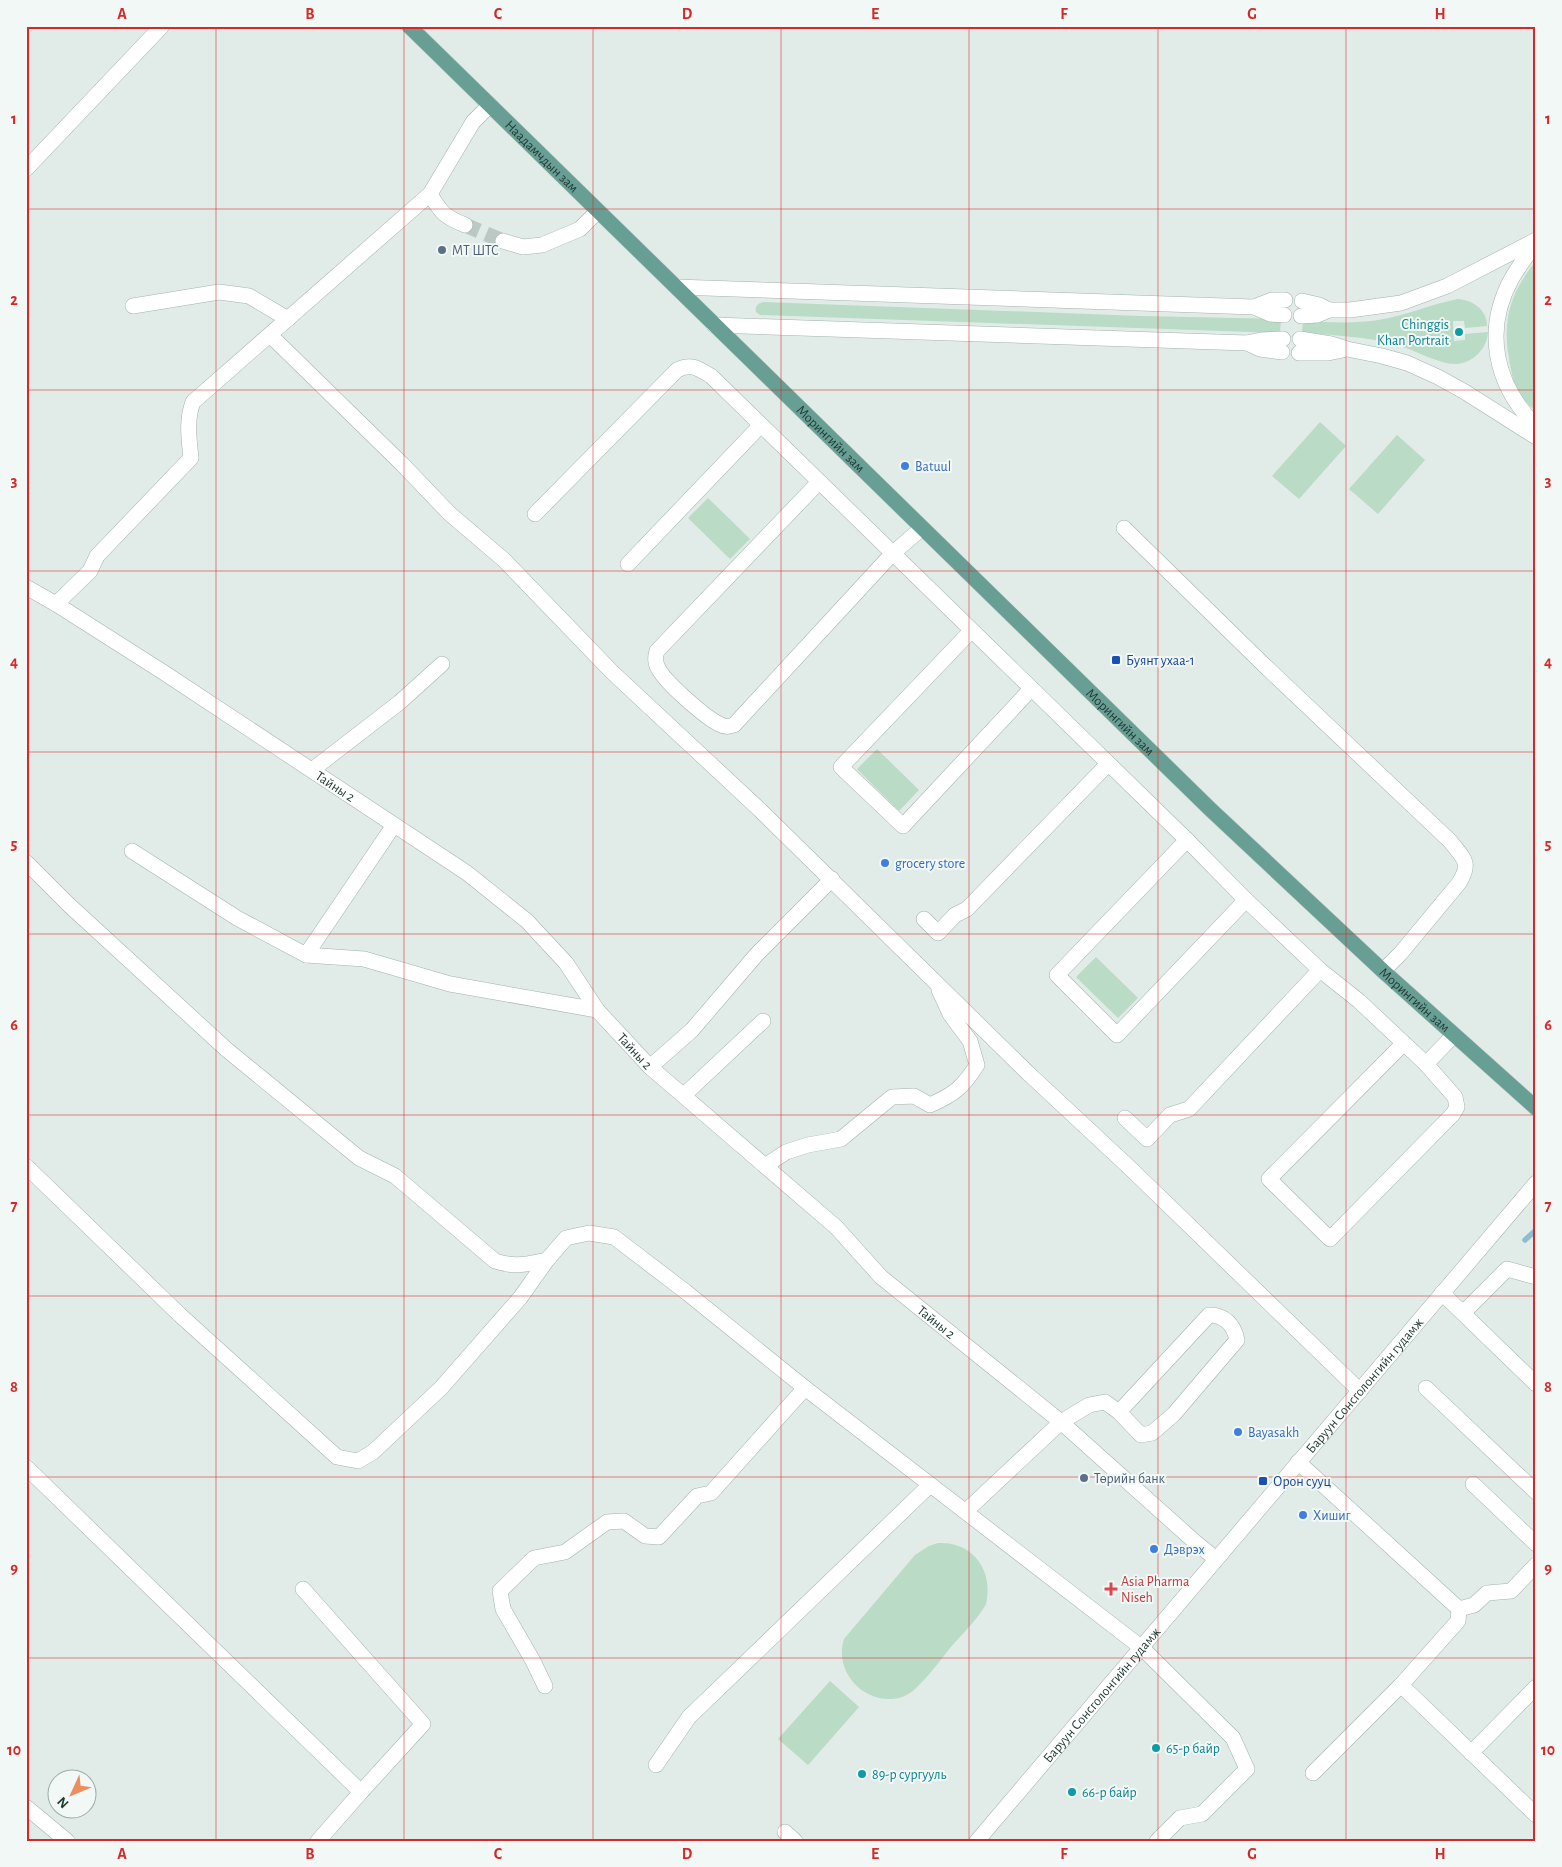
<svg xmlns="http://www.w3.org/2000/svg" width="1562" height="1867" font-family="'Alegreya Sans',sans-serif">
  <style>
    .green { fill: #badbc6 }
    .lines { fill: none; stroke-linecap: round; stroke-linejoin: round }
    .stream { stroke: #8bbece; stroke-width: 5.5 }
    .minor-tunnel { stroke: #bbc8c4; stroke-width: 15; stroke-dasharray: 15 8; stroke-linecap: butt }
    .minor-casing { stroke: #a4b3ae; stroke-width: 16 }
    .major-casing { stroke: #c1c8c7; stroke-width: 16 }
    .minor { stroke: #fff; stroke-width: 15 }
    .major { stroke: #679f95; stroke-width: 15 }
    .grid { fill: none; stroke: #d62828; stroke-width: 1; stroke-opacity: 0.55 }
    .service-dot { fill: #5c6f8a; stroke: #f1f8f5; stroke-width: 2 }
    .culture-dot { fill: #0f9aa8; stroke: #f1f8f5; stroke-width: 2 }
    .shop-dot { fill: #3f7fe0; stroke: #f1f8f5; stroke-width: 2 }
    .transit-dot { fill: #1a4fb4; stroke: #f1f8f5; stroke-width: 2 }
    .health-dot { fill: #e0444e; stroke: #f1f8f5; stroke-width: 2 }
    .labels { text-anchor: middle; stroke-width: 4; stroke-linejoin: round; paint-order: stroke }
    .street-label { font-size: 14px; fill: #223b36; stroke: #f1f8f5 }
    .service-label { font-size: 14px; fill: #4e5e75; stroke: #f1f8f5; text-anchor: start }
    .culture-label { font-size: 14px; fill: #0d838f; stroke: #f1f8f5; text-anchor: start }
    .shop-label { font-size: 14px; fill: #366cbe; stroke: #f1f8f5; text-anchor: start }
    .transit-label { font-size: 14px; fill: #164399; stroke: #f1f8f5; text-anchor: start }
    .health-label { font-size: 14px; fill: #be3a42; stroke: #f1f8f5; text-anchor: start }
    .neatline { fill: none; stroke: #d62828; stroke-width: 2 }
    .grid-label { font-size: 16px; text-anchor: middle; font-weight: bold; fill: #d62828 }
  </style>
  <rect width="100%" height="100%" fill="#e1ebe7"/>
  <g class="green">
    <path d="M1536 261V411C1530 406 1524 401 1520 394 1513 384 1511 370 1509 358 1502 320 1511 291 1536 261Z"/>
    <path d="M1458 299C1472 300 1487 309 1487 326L1465 328 1464 321H1453L1454 341 1465 340V334L1488 332C1487 349 1473 363 1456 364 1438 364 1415 350 1397 345 1366 336 1334 336 1302 332L1303 321C1328 322 1353 324 1378 320 1405 316 1431 304 1458 299Z"/>
    <path d="M763 302 1141 316 1281 319 1280 333 760 315 756 312C755 306 757 304 763 302Z"/>
    <path d="M1320 422 1346 446 1299 499 1272 476Z"/>
    <path d="M1397 435 1425 460 1378 514 1349 489Z"/>
    <path d="M708 498 750 539 730 559 688 518Z"/>
    <path d="M877 749 919 790 899 811 857 769Z"/>
    <path d="M1096 957 1138 998 1118 1018 1076 977Z"/>
    <path d="M938 1543C973 1541 994 1571 986 1604 977 1620 962 1634 950 1648 939 1662 928 1677 915 1689 897 1706 868 1700 853 1682 843 1670 839 1654 844 1639L915 1555 929 1546Z"/>
    <path d="M830 1681 859 1707 808 1765 778 1739Z"/>
  </g>
  <g class="lines">
    <path class="stream" d="M1525 1240 1536 1230"/>
    <path class="minor-tunnel" d="M465 225 503 241"/>
    <defs>
      <g id="minor">
        <path d="M26 169 162 26"/>
        <path d="M465 225C445 217 441 213 430 194L473 122 490 105"/>
        <path d="M503 241 523 247 542 245 580 229 598 211"/>
        <path d="M1536 243C1528 254 1519 266 1512 278 1483 330 1495 385 1536 426"/>
        <path d="M676 287 1254 307 1270 314 1284 315"/>
        <path d="M1302 301 1319 305 1329 310"/>
        <path d="M133 306 219 292 249 296 288 319"/>
        <path d="M1254 307 1272 300H1285"/>
        <path d="M1301 316 1317 315 1329 310H1350L1401 303 1447 286 1536 240"/>
        <path d="M714 325 1247 343 1261 340 1283 339"/>
        <path d="M270 335 402 464 450 514 504 560 612 672 760 810 1028 1073 1131 1169 1360 1391"/>
        <path d="M1300 339 1331 344 1347 349 1382 356 1407 363 1438 377 1465 392 1536 437"/>
        <path d="M1247 343 1260 349 1282 352"/>
        <path d="M1299 353H1328L1343 350"/>
        <path d="M819 482 657 651C655 657 655 661 657 666 663 681 705 717 719 724 725 727 728 727 734 725L892 554 922 528"/>
        <path d="M535 514 677 370C691 363 698 368 711 376L1187 840 1246 900 1320 970 1359 1001 1426 1064 1455 1097 1457 1107 1453 1114 1330 1239 1269 1179 1404 1043"/>
        <path d="M1124 528 1264 665 1450 841C1463 858 1472 862 1459 883L1400 954 1383 971"/>
        <path d="M628 564 761 425"/>
        <path id="s1" d="M26 587 56 604 163 672 467 873 527 921 566 963 597 1010 650 1067 836 1227 881 1277 1061 1422 1195 1542 1216 1559"/>
        <path d="M56 604 90 571 97 556 191 458C189 438 186 421 193 402L430 194"/>
        <path d="M971 631 841 767 903 826 1031 689"/>
        <path d="M312 770 400 702 442 664"/>
        <path d="M1187 840 1057 975 1117 1035 1246 900"/>
        <path d="M132 851 237 918 306 955 364 959 450 984 597 1010"/>
        <path d="M26 862 69 905 226 1049 359 1158 395 1176 495 1261C516 1268 527 1264 547 1260"/>
        <path d="M924 919 938 933 955 915 967 909 1108 764"/>
        <path d="M306 955 394 825"/>
        <path d="M1426 1064 1453 1036"/>
        <path d="M650 1067 692 1030 757 954 832 879"/>
        <path d="M684 1095 763 1021"/>
        <path d="M1125 1118 1147 1139 1170 1115 1189 1109 1320 970"/>
        <path d="M26 1166 180 1315 337 1457 358 1461 373 1452 441 1388 520 1298 547 1260 566 1238 589 1233 614 1237 686 1292 805 1388 1142 1648 1233 1738 1247 1769 1202 1814 1180 1818 1157 1841"/>
        <path d="M765 1166 786 1152 808 1145 841 1139 892 1097 914 1096 930 1105C955 1094 963 1087 977 1065L970 1041 950 1014 939 990"/>
        <path d="M1442 1293 1536 1384"/>
        <path d="M1463 1313 1507 1269 1536 1277"/>
        <path d="M1426 1388 1536 1492"/>
        <path d="M1298 1462 1459 1609 1458 1621 1401 1685 1313 1773"/>
        <path d="M26 1467 361 1792 318 1841"/>
        <path d="M1473 1484 1536 1544"/>
        <path d="M966 1511 1061 1422 1089 1405 1105 1402 1119 1412 1141 1435 1152 1433 1174 1414 1237 1340C1234 1325 1225 1315 1209 1315L1119 1412"/>
        <path d="M303 1589 423 1724 361 1792"/>
        <path d="M1459 1609 1474 1605 1487 1593 1511 1591 1536 1565"/>
        <path d="M1401 1685 1536 1815"/>
        <path d="M545 1686 533 1661 503 1609 500 1591 534 1558 565 1552 607 1522 624 1521 645 1536 659 1537 697 1496 711 1493 805 1388"/>
        <path d="M1471 1753 1536 1687"/>
        <path d="M656 1765 689 1717 930 1485"/>
        <path d="M26 1807 67 1841"/>
        <path d="M785 1832 795 1841"/>
        <path id="s2" d="M977 1841 1536 1183"/>
      </g>
      <g id="major">
        <path id="s3" d="M409 26 1210 809 1383 971 1536 1108"/>
      </g>
    </defs>
    <use href="#minor" class="minor-casing"/>
    <use href="#major" class="major-casing"/>
    <use href="#minor" class="minor"/>
    <use href="#major" class="major"/>
  </g>
  <path class="grid" d="M216 26V1841M404 26V1841M593 26V1841M781 26V1841M969 26V1841M1158 26V1841M1346 26V1841M26 209H1536M26 390H1536M26 571H1536M26 752H1536M26 934H1536M26 1115H1536M26 1296H1536M26 1477H1536M26 1658H1536"/>
  <g class="service-dot">
    <circle cx="442" cy="250" r="5"/>
    <circle cx="1084" cy="1478" r="5"/>
  </g>
  <g class="culture-dot">
    <circle cx="1459" cy="332" r="5"/>
    <circle cx="1156" cy="1748" r="5"/>
    <circle cx="862" cy="1774" r="5"/>
    <circle cx="1072" cy="1792" r="5"/>
  </g>
  <g class="shop-dot">
    <circle cx="905" cy="466" r="5"/>
    <circle cx="885" cy="863" r="5"/>
    <circle cx="1238" cy="1432" r="5"/>
    <circle cx="1303" cy="1515" r="5"/>
    <circle cx="1154" cy="1549" r="5"/>
  </g>
  <g class="transit-dot">
    <rect x="1111" y="655" width="10" height="10" rx="2.5"/>
    <rect x="1258" y="1476" width="10" height="10" rx="2.5"/>
  </g>
  <path class="health-dot" d="M1108.5 1581.5h5v5h5v5h-5v5h-5v-5h-5v-5h5z"/>
  <g class="labels">
    <g class="street-label">
      <text dy="5" stroke="none"><textPath href="#s3" startOffset="186">Наадамчдын зам</textPath></text>
      <text dy="5" stroke="none"><textPath href="#s3" startOffset="590">Морингийн зам</textPath></text>
      <text dy="5" stroke="none"><textPath href="#s3" startOffset="995">Морингийн зам</textPath></text>
      <text dy="5" stroke="none"><textPath href="#s1" startOffset="368">Тайны 2</textPath></text>
      <text dy="5" stroke="none"><textPath href="#s3" startOffset="1400">Морингийн зам</textPath></text>
      <text dy="5" stroke="none"><textPath href="#s1" startOffset="772">Тайны 2</textPath></text>
      <text dy="5" stroke="none"><textPath href="#s1" startOffset="1178">Тайны 2</textPath></text>
      <text dy="5" stroke="none"><textPath href="#s2" startOffset="598">Баруун Сонсголонгийн гудамж</textPath></text>
      <text dy="5" stroke="none"><textPath href="#s2" startOffset="192">Баруун Сонсголонгийн гудамж</textPath></text>
    </g>
    <g class="service-label">
      <text x="452" y="255">MT ШТС</text>
      <text x="1094" y="1483">Төрийн банк</text>
    </g>
    <g class="culture-label">
      <text x="1449" y="329" text-anchor="end">Chinggis<tspan x="1449" dy="16">Khan Portrait</tspan></text>
      <text x="1166" y="1753">65-р байр</text>
      <text x="872" y="1779">89-р сургууль</text>
      <text x="1082" y="1797">66-р байр</text>
    </g>
    <g class="shop-label">
      <text x="915" y="471">Batuul</text>
      <text x="895" y="868">grocery store</text>
      <text x="1248" y="1437">Bayasakh</text>
      <text x="1313" y="1520">Хишиг</text>
      <text x="1164" y="1554">Дэврэх</text>
    </g>
    <g class="transit-label">
      <text x="1126" y="665">Буянт ухаа-1</text>
      <text x="1273" y="1486">Орон сууц</text>
    </g>
    <g class="health-label">
      <text x="1121" y="1586">Asia Pharma<tspan x="1121" dy="16">Niseh</tspan></text>
    </g>
  </g>
  <rect width="1562" height="1867" fill="none" stroke="#f1f8f5" stroke-width="55"/>
  <g transform="translate(72 1794) rotate(226)"><circle r="24" fill="#f1f8f5" stroke="#9eaca9"/>
  <path d="M0-4L9 19L0 12L-9 19Z" fill="#ed8c5d"/>
  <text y="-8" font-size="14" font-weight="bold" text-anchor="middle" fill="#223b36">N</text>
  </g>
  <rect x="28" y="28" width="1506" height="1812" class="neatline"/>
  <g class="grid-label">
    <text x="122" y="19">A</text>
    <text x="310" y="19">B</text>
    <text x="498" y="19">C</text>
    <text x="687" y="19">D</text>
    <text x="875" y="19">E</text>
    <text x="1064" y="19">F</text>
    <text x="1252" y="19">G</text>
    <text x="1440" y="19">H</text>
    <text x="14" y="124">1</text>
    <text x="1548" y="124">1</text>
    <text x="14" y="305">2</text>
    <text x="1548" y="305">2</text>
    <text x="14" y="486">3</text>
    <text x="1548" y="486">3</text>
    <text x="14" y="667">4</text>
    <text x="1548" y="667">4</text>
    <text x="14" y="849">5</text>
    <text x="1548" y="849">5</text>
    <text x="14" y="1030">6</text>
    <text x="1548" y="1030">6</text>
    <text x="14" y="1211">7</text>
    <text x="1548" y="1211">7</text>
    <text x="14" y="1392">8</text>
    <text x="1548" y="1392">8</text>
    <text x="14" y="1573">9</text>
    <text x="1548" y="1573">9</text>
    <text x="14" y="1755">10</text>
    <text x="1548" y="1755">10</text>
    <text x="122" y="1859">A</text>
    <text x="310" y="1859">B</text>
    <text x="498" y="1859">C</text>
    <text x="687" y="1859">D</text>
    <text x="875" y="1859">E</text>
    <text x="1064" y="1859">F</text>
    <text x="1252" y="1859">G</text>
    <text x="1440" y="1859">H</text>
  </g>
</svg>
